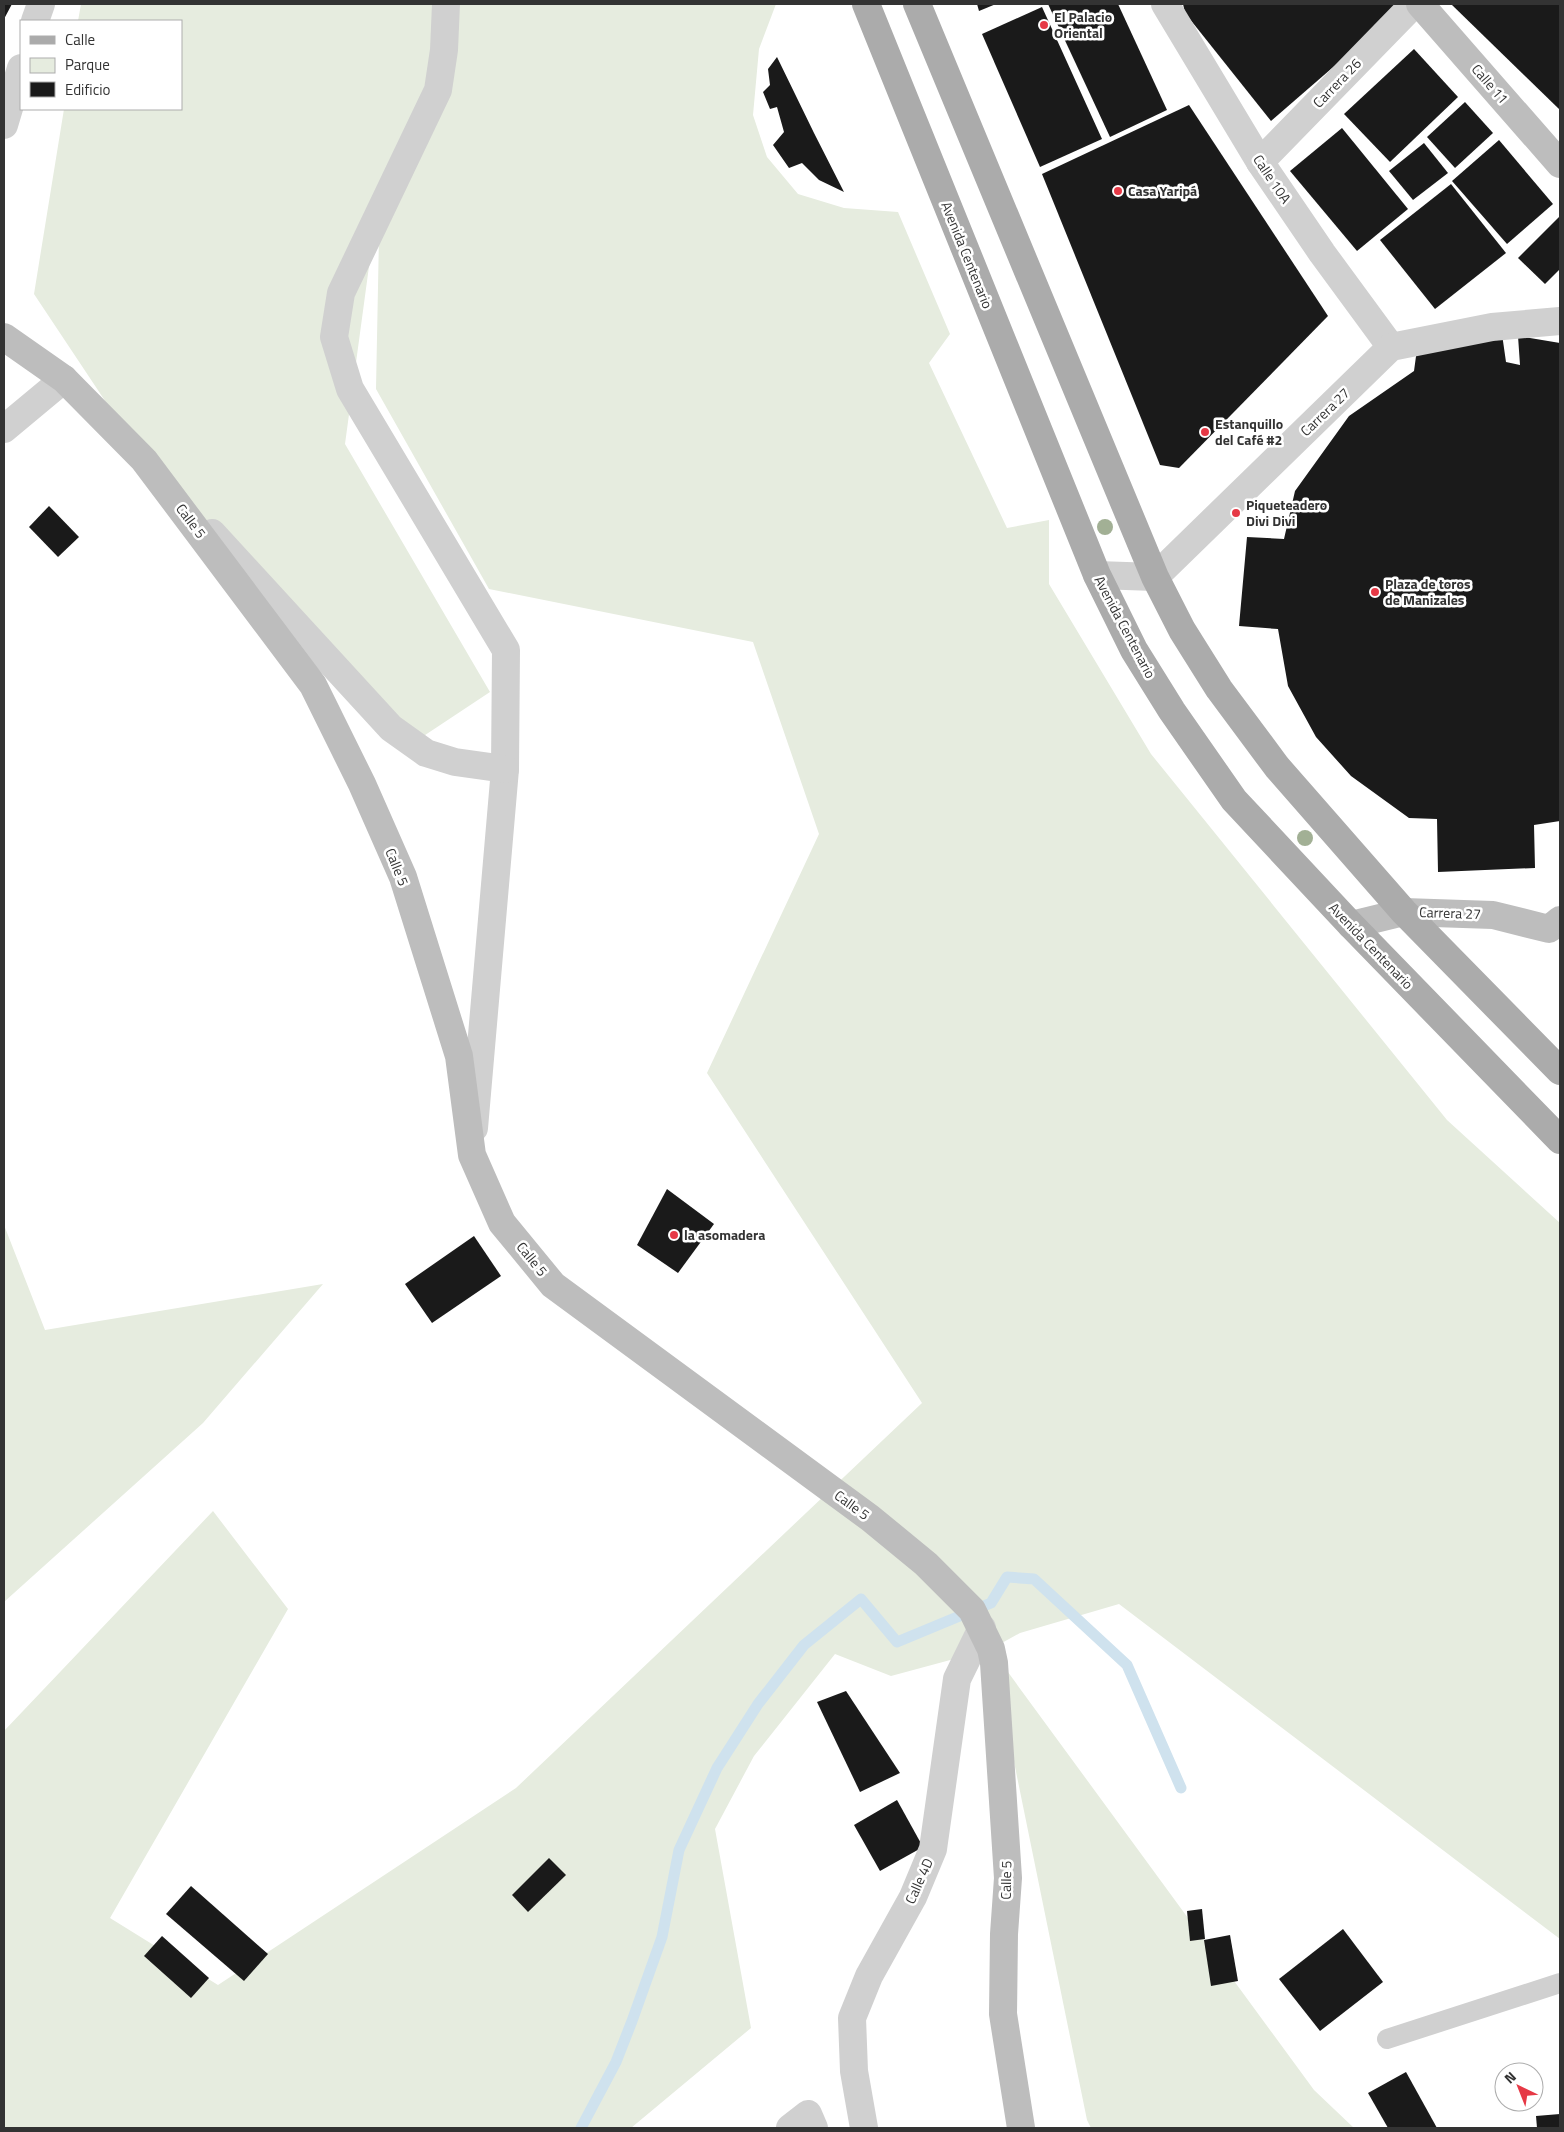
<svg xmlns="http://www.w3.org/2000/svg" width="1564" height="2132" font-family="'Titillium Web',sans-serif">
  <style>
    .green { fill: #e6ecdf }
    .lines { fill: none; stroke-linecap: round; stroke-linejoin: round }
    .stream { stroke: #cfe2ee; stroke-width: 11 }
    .building { fill: #1a1a1a }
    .lane { stroke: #d0d0d0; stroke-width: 20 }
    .street { stroke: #d0d0d0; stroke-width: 28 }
    .secondary { stroke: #bdbdbd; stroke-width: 28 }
    .primary { stroke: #ababab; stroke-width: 28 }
    .tree { fill: #a2b095 }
    .poi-dot { fill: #e63946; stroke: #fff; stroke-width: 2 }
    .labels { text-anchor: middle; stroke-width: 5; stroke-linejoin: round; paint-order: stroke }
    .poi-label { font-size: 14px; font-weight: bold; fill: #333; stroke: #fff; text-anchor: start }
    .street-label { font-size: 14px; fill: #333; stroke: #fff }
  </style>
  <rect width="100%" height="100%" fill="#fff"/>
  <g class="green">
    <path d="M81 4H776L759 49 753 115 767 157 798 194 844 208 898 212 950 334 929 363 1007 528 1049 520V584L1151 754 1447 1120 1560 1223V1939L1119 1604 1020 1633 991 1649 1314 2090 1354 2128H1091L1087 2120 991 1649 891 1676 835 1654 754 1756 715 1829 751 2028 631 2128H4V1731L213 1511 288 1609 110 1918 218 1985 516 1788 922 1403 707 1073 819 834 753 642 489 589 376 389 380 185 345 444 490 692 401 751 167 494 34 294 64 109H181V21H78Z"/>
    <path d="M4 1225 45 1330 323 1284 203 1423 4 1602Z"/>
  </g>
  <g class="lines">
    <path class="stream" d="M581 2128 616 2062 632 2021 662 1937 679 1850 717 1768 758 1704 804 1645 861 1599 897 1642 991 1603 1007 1577 1034 1579 1127 1665 1181 1788"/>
  </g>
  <g class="building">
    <path d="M4 4H12L4 19Z"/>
    <path d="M977 4H996L979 11Z"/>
    <path d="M1048 4H1118L1167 110 1110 137Z"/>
    <path d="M1183 4H1393L1399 10 1271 121 1185 13Z"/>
    <path d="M1451 4H1560V110Z"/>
    <path d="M1042 7 1102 139 1040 167 982 34Z"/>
    <path d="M1414 49 1458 97 1390 162 1344 114Z"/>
    <path d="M777 57 814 133 844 192 819 180 802 163 789 168 773 145 784 132 777 107 770 109 763 92 770 85 768 69Z"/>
    <path d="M1465 102 1493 133 1455 168 1427 137Z"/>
    <path d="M1189 105 1328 316 1179 468 1160 465 1042 174Z"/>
    <path d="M1342 128 1408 209 1357 251 1290 171Z"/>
    <path d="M1499 140 1553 204 1507 244 1452 181Z"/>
    <path d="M1424 143 1448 173 1413 200 1389 171Z"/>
    <path d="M1451 184 1506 253 1435 309 1380 240Z"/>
    <path d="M1560 216V269L1545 284 1518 258Z"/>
    <path d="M1502 334 1506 362 1520 365 1518 336 1560 343V821L1534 825 1535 868 1438 872 1437 819 1409 818 1351 776 1316 737 1288 686 1278 629 1239 626 1247 537 1284 539 1295 491 1349 416 1414 371 1417 349Z"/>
    <path d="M49 506 79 537 58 557 29 527Z"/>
    <path d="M667 1189 714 1224 678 1273 637 1245Z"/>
    <path d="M474 1236 501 1276 432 1323 405 1284Z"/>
    <path d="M846 1691 900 1773 860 1792 817 1702Z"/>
    <path d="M897 1800 923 1847 880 1871 854 1825Z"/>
    <path d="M549 1858 566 1875 528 1912 512 1895Z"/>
    <path d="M191 1886 268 1954 244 1981 166 1914Z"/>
    <path d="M1202 1909 1205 1939 1190 1941 1187 1911Z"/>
    <path d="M1343 1929 1383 1982 1320 2031 1279 1979Z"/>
    <path d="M1230 1935 1238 1981 1211 1986 1204 1940Z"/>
    <path d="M162 1936 209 1978 191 1998 144 1956Z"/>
    <path d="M1406 2072 1437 2128H1388L1368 2093Z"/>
    <path d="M1560 2114V2128H1537L1536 2116Z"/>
  </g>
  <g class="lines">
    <path class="lane" d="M1387 2039 1560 1983"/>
    <g class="street">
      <path d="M446 4 444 50 438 90 341 293 334 337 350 389 506 650 505 769 474 1128"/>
      <path d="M1165 4 1260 162 1322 253 1391 347"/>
      <path d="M35 21 41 4"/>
      <path d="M4 125 21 68"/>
      <path d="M1260 162 1414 4"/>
      <path d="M4 429 64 379"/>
      <path d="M212 533 391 728 426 753 455 762 505 769"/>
      <path d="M1097 575 1155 577 1391 347 1492 327 1560 321"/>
      <path d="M790 2128 808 2114 814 2128"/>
      <path d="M864 2128 854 2071 852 2018 869 1976 913 1897 933 1849 957 1679 982 1628"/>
    </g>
    <g class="secondary">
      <path d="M1420 4 1560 164"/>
      <path d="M4 337 64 379 144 460 313 685 362 784 403 877 459 1056 472 1155 502 1223 553 1285 870 1518 926 1564 972 1610 991 1649 994 1663 1008 1878 1004 1934 1003 2014 1021 2128"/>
      <path d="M1351 925 1404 912 1493 915 1549 929 1560 920"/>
    </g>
    <g class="primary">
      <path d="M866 4 1097 575 1134 650 1172 711 1234 800 1351 925 1560 1140"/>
      <path d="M917 4 1155 577 1182 630 1219 689 1277 767 1404 912 1560 1071"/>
    </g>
  </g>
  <g class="tree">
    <circle cx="1105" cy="527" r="8"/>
    <circle cx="1305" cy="838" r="8"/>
  </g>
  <g class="poi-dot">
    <circle cx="1044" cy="25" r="5"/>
    <circle cx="1118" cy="191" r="5"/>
    <circle cx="1205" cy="432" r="5"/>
    <circle cx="1236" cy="513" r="5"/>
    <circle cx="1375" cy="592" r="5"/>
    <circle cx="674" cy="1235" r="5"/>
  </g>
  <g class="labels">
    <g class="poi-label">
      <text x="1054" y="22">El Palacio<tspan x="1054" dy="16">Oriental</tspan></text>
      <text x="1128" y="196">Casa Yaripá</text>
      <text x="1215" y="429">Estanquillo<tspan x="1215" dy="16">del Café #2</tspan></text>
      <text x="1246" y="510">Piqueteadero<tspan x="1246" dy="16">Divi Divi</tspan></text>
      <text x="1385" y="589">Plaza de toros<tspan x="1385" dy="16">de Manizales</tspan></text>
      <text x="684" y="1240">la asomadera</text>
    </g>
    <g class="street-label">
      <text transform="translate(1337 83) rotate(-46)" y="5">Carrera 26</text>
      <text transform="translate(1490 84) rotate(49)" y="5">Calle 11</text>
      <text transform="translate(1272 179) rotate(56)" y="5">Calle 10A</text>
      <text transform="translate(967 255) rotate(68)" y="5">Avenida Centenario</text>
      <text transform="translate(1325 412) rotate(-44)" y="5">Carrera 27</text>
      <text transform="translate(191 521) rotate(53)" y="5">Calle 5</text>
      <text transform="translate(1125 627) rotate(62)" y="5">Avenida Centenario</text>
      <text transform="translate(397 867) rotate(68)" y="5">Calle 5</text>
      <text transform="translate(1450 913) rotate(2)" y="5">Carrera 27</text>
      <text transform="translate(1371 946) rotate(46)" y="5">Avenida Centenario</text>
      <text transform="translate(532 1259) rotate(51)" y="5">Calle 5</text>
      <text transform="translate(852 1505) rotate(36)" y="5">Calle 5</text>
      <text transform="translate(1006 1880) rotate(-89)" y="5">Calle 5</text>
      <text transform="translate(919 1881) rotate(-66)" y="5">Calle 4D</text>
    </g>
  </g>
  <rect width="1564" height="2132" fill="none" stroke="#333333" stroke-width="10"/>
  <rect x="20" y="20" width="162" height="90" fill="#ffffff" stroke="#adadad"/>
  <rect x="30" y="36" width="25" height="8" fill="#ababab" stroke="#adadad"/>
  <text x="65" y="45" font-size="15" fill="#333333">Calle</text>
  <rect x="30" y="58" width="25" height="15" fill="#e6ecdf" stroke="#adadad"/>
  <text x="65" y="70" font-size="15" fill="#333333">Parque</text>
  <rect x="30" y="82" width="25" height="15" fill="#1a1a1a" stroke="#adadad"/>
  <text x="65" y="95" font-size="15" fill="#333333">Edificio</text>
  <g transform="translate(1519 2087) rotate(317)"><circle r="24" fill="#ffffff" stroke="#adadad"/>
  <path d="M0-4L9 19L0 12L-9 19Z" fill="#e63946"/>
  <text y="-8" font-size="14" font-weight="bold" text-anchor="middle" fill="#333333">N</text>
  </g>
</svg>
